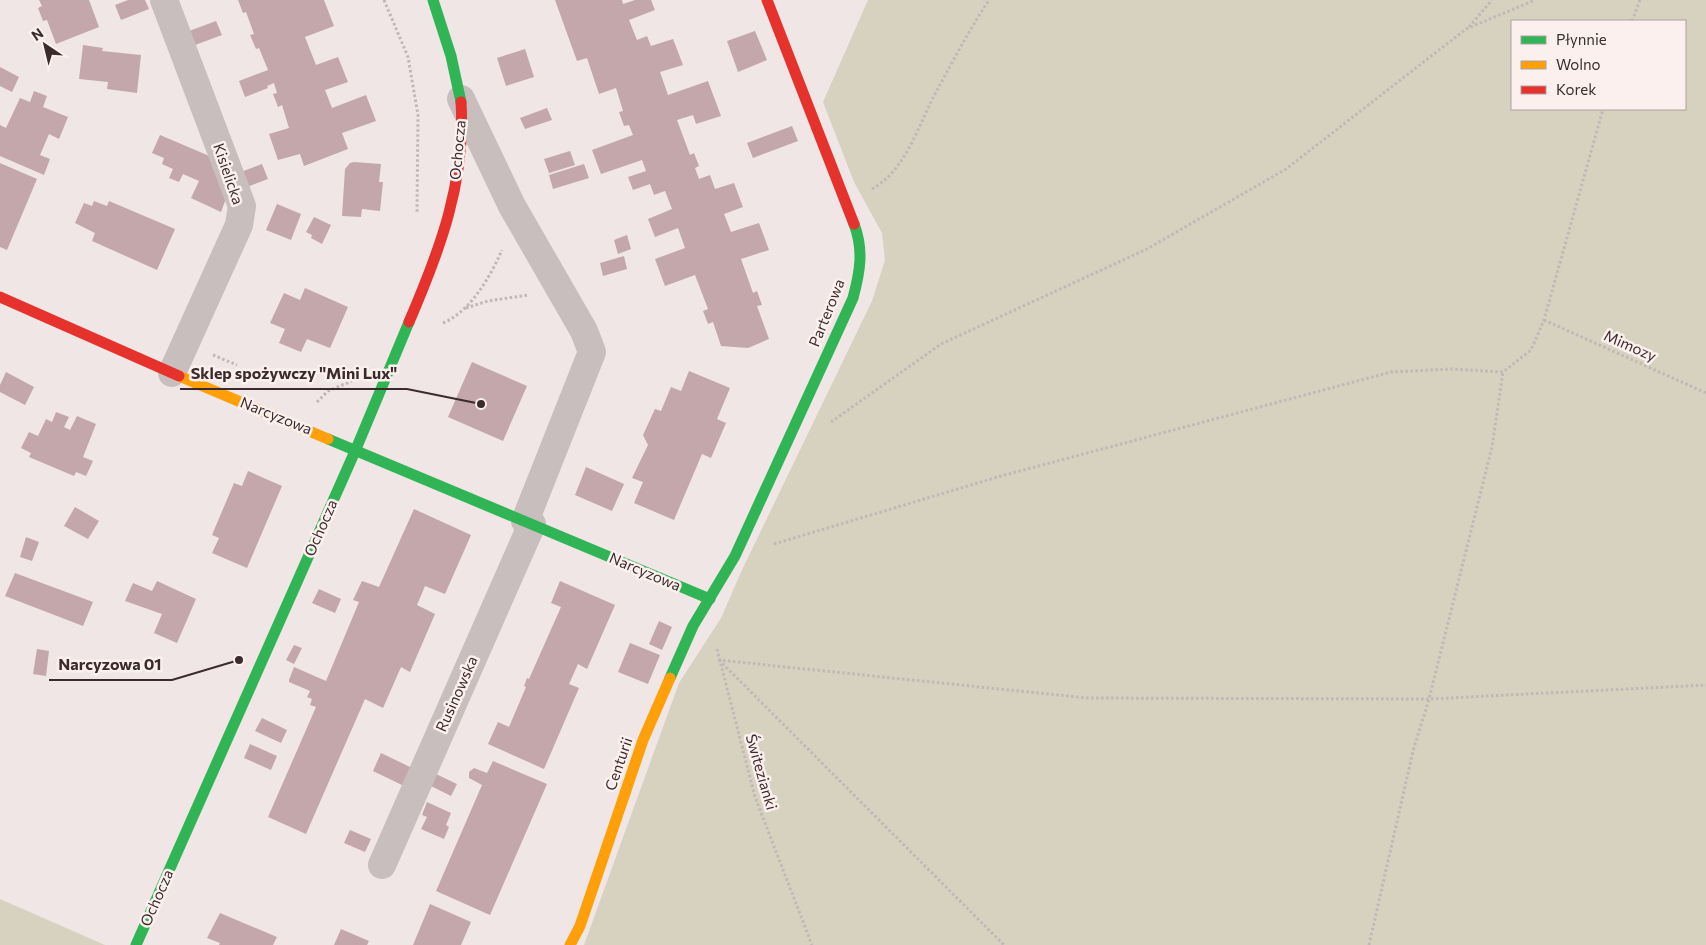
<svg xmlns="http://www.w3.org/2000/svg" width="1706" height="945" font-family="Commissioner,sans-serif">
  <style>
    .green { fill: #d7d2bf; fill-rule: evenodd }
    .building { fill: #c3a7ab }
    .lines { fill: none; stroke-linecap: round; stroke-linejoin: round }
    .path { stroke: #c2b7b6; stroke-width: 3; stroke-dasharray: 2.5 2.5; stroke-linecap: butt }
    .street { stroke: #c9bebe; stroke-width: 28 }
    .fast { stroke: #30b455; stroke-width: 11 }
    .slow { stroke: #ff9f0a; stroke-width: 11 }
    .jam { stroke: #e5322d; stroke-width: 11 }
    .labels { text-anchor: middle; stroke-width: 5; stroke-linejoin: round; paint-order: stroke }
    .street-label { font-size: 15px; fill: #3b2b2d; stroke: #fbf0ee }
    .leader { fill: none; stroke: #3b2b2d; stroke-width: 2 }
    .callout-dot { fill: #3b2b2d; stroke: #fbf0ee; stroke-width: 2 }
    .callout-label { font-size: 16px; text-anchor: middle; font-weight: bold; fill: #3b2b2d; stroke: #fbf0ee; stroke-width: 5; stroke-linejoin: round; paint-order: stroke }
  </style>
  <rect width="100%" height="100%" fill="#f0e6e5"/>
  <g class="green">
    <path d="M868 0H1706V945H584L679 683 721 618 742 570 872 301 885 260 882 233 854 182 823 102ZM1512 21H1685V109H1512Z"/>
    <path d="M0 899 105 945H0Z"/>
  </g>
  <g class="building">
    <path d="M39 0H89L99 27 56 44 47 20 43 21 38 8 42 6Z"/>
    <path d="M128 0H145L149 9 121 20 115 5Z"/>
    <path d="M238 0H324L334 26 305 37 316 65 338 57 348 82 325 90 332 108 366 95 376 121 342 133 348 149 304 166 300 154 278 160 269 134 289 128 282 105 278 107 273 94 277 93 274 83 267 86 268 88 245 97 239 81 268 70 259 48 256 49 250 35 254 34 246 12 243 13Z"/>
    <path d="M555 0H622L623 4 635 0H651L655 10 629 20 637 40 647 36 651 46 673 39 683 65 660 72 668 95 708 81 721 116 696 124 693 115 677 120 690 155 694 153 699 166 695 168 699 179 710 175 715 189 734 183 743 207 724 214 731 232 759 223 769 250 741 259 753 293 757 291 762 305 757 306 769 339 748 348 721 346 713 322 708 324 703 311 708 309 695 275 665 286 655 259 685 248 678 228 655 237 648 219 672 209 665 191 654 195 650 184 633 190 628 177 646 171 642 160 601 174 592 150 633 135 629 125 624 126 619 112 623 111 616 88 599 94 587 58 577 61Z"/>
    <path d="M216 21 222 35 195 45 189 31Z"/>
    <path d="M755 31 767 60 738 72 727 41Z"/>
    <path d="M83 45 103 48 102 51 141 55 137 93 107 89 108 82 79 79Z"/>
    <path d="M525 49 534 77 506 86 497 58Z"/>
    <path d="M0 67 19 77 12 92 0 86Z"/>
    <path d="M34 91 47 96 43 107 68 117 59 139 49 134 40 155 50 159 44 175 0 156V125L6 128 20 98 30 102Z"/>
    <path d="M547 108 552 120 525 129 520 118Z"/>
    <path d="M792 126 798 141 753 158 747 143Z"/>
    <path d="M160 135 214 158 228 193 221 212 191 198 199 181 183 174 179 182 169 178 173 169 162 164 164 158 152 153Z"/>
    <path d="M570 151 575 165 549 173 544 159Z"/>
    <path d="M354 162 381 164 379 182H383L380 211 362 209 361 217 342 216 345 169 350 163Z"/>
    <path d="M0 163 37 179 7 250 0 247Z"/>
    <path d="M262 164 268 179 247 187 241 172Z"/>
    <path d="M584 164 589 178 553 189 549 175Z"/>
    <path d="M94 201 107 206 109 201 175 229 157 270 92 241 95 233 75 223 84 203 92 206Z"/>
    <path d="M277 204 301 214 291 240 266 230Z"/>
    <path d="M314 217 331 225 322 244 311 238 312 235 306 232Z"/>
    <path d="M627 235 631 249 618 254 614 240Z"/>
    <path d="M624 256 627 269 603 276 600 263Z"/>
    <path d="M305 288 348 307 330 348 307 339 301 352 279 343 285 329 270 323 284 293 300 300Z"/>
    <path d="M472 362 527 386 503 441 448 417Z"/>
    <path d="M689 371 730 388 717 419 726 423 711 458 702 454 674 520 634 503 643 482 632 478 648 445 643 435 655 409 661 411 671 387 681 391Z"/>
    <path d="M6 372 34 387 25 405 0 392V385Z"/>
    <path d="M56 412 69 417 64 427 70 430 77 416 96 424 83 457 93 461 86 476 76 472 74 476 29 457 31 453 21 448 29 432 38 436 46 419 52 422Z"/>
    <path d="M586 467 624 484 612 511 575 495Z"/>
    <path d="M248 471 282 486 247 568 212 553 219 538 212 535 234 483 242 486Z"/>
    <path d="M75 507 99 521 88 539 64 526Z"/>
    <path d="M414 509 471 535 445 594 425 586 417 605 435 614 410 672 401 667 383 708 365 699 306 834 268 817 316 707 310 705 312 699 307 697 310 691 289 682V680L294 667 326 681 359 602 353 600 362 581 379 587Z"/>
    <path d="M26 537 39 542 32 561 20 557Z"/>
    <path d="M15 573 93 602 83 626 5 596Z"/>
    <path d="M157 581 196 599 177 643 154 633 162 614 125 601 133 583 152 591Z"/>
    <path d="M560 581 615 605 587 669 578 664 569 684 579 688 544 769 488 744 498 722 509 727 526 687 524 686 527 678 529 679 561 607 551 603Z"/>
    <path d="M319 589 341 599 335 613 312 603Z"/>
    <path d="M659 621 672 627 662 650 649 644Z"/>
    <path d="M630 643 660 655 648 684 618 672Z"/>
    <path d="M294 645 302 648 294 664 286 660Z"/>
    <path d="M37 649 49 651 46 676 33 674Z"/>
    <path d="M262 718 287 730 281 743 255 731Z"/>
    <path d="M250 744 277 756 271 770 244 758Z"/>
    <path d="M381 753 412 768 404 786 373 771Z"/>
    <path d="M493 761 547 784 490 915 436 891 482 785 469 778V772L474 768 487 773Z"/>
    <path d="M436 774 457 784 451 796 431 786Z"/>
    <path d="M427 802 451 813 446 825 449 827 444 839 421 829 427 817 422 815Z"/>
    <path d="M350 830 371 839 365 852 344 843Z"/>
    <path d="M430 904 471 922 461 945H413Z"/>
    <path d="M220 913 277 937 273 945H219L220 943 207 938Z"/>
    <path d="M341 929 369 941 367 945H334Z"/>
  </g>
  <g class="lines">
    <g class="path">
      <path d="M384 0 408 57 418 115 417 212"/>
      <path d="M1632 21 1640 0"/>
      <path d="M1469 27 1492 0"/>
      <path d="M872 189C906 170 918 126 935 94 952 63 969 30 989 0"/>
      <path d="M466 308 488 301 528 295"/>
      <path d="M1544 320 1706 393"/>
      <path d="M443 323C471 311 490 277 502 250"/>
      <path d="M213 355 237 365"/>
      <path d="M317 402 328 391 352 381"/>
      <path d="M831 422 941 344 1147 249 1286 169 1466 29 1535 0"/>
      <path d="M774 544 1001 476 1391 372 1452 369 1503 372 1531 350 1544 320 1603 109"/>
      <path d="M717 649 755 797 812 945"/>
      <path d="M718 660 1087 698 1429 699 1706 685"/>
      <path d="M719 660 1004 945"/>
      <path d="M1369 945 1413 751 1429 699 1492 447 1503 372"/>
    </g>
    <g class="street">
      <path d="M164 0 242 206 239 225 172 373"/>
      <path d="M461 99 512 206 584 331 592 352 525 521"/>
      <path d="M382 865 532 524"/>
    </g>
    <g class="fast">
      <path d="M433 0 451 56 461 102"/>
      <path d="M328 439 710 599"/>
      <path d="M670 678 693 626 735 556 853 298C860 272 864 250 854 224"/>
      <path d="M136 945 356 449 409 322"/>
    </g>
    <g class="slow">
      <path d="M179 376 328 439"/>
      <path d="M570 945 580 926 643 740 670 678"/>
    </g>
    <g class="jam">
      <path d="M767 0 854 224"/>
      <path d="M0 297 179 376"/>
      <path d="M409 322C440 250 466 181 461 102"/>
    </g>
  </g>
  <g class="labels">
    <g class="street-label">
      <text transform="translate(458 150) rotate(-85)" y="5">Ochocza</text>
      <text transform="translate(228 174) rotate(71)" y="5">Kisielicka</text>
      <text transform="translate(827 313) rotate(-68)" y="5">Parterowa</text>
      <text transform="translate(1630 346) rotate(24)" y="5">Mimozy</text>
      <text transform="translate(276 416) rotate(22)" y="5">Narcyzowa</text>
      <text transform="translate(321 528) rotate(-66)" y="5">Ochocza</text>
      <text transform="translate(645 572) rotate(23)" y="5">Narcyzowa</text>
      <text transform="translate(457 694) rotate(-66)" y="5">Rusinowska</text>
      <text transform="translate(619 764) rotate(-71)" y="5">Centurii</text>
      <text transform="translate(761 772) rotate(74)" y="5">Świtezianki</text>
      <text transform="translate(157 898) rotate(-66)" y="5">Ochocza</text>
    </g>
  </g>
  <path class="leader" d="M481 404L407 389H180M239 660L172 680H49"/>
  <g class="callout-dot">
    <circle cx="481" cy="404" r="5"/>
    <circle cx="239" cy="660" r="5"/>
  </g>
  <g class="callout-label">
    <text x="294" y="379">Sklep spożywczy "Mini Lux"</text>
    <text x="110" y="670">Narcyzowa 01</text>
  </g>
  <rect x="1511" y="20" width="175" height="90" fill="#fbf0ee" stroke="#aea1a1"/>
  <rect x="1521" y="36" width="25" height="8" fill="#30b455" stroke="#aea1a1"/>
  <text x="1556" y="45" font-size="15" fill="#3b2b2d">Płynnie</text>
  <rect x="1521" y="61" width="25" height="8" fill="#ff9f0a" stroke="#aea1a1"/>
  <text x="1556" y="70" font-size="15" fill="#3b2b2d">Wolno</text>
  <rect x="1521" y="86" width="25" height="8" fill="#e5322d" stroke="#aea1a1"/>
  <text x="1556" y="95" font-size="15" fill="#3b2b2d">Korek</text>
  <g transform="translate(45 45) rotate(325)" stroke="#fbf0ee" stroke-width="4" paint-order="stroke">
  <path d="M0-4L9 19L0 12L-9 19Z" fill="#3b2b2d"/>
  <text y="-8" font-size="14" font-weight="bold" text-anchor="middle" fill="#3b2b2d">N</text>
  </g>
</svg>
